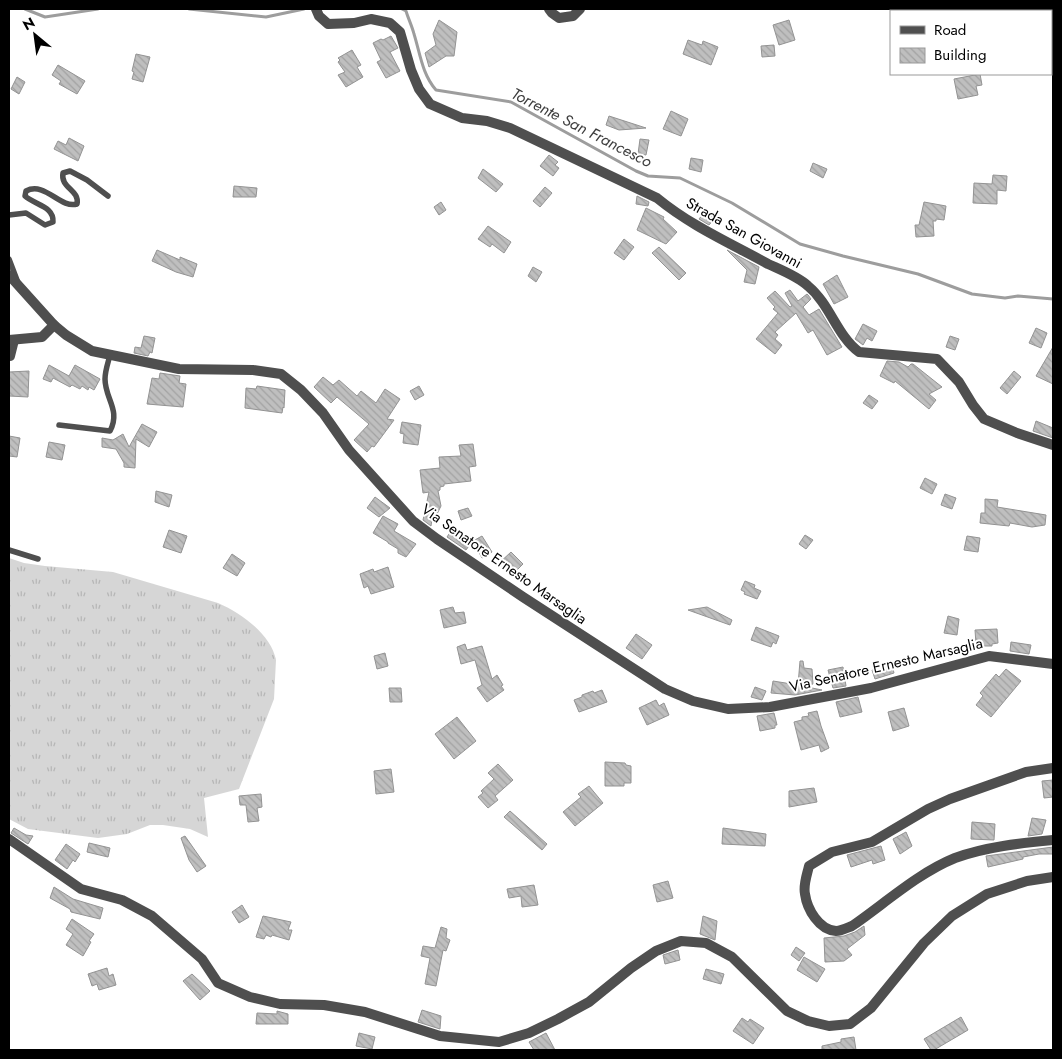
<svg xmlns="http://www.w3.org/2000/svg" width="1062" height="1059" font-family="Jost,sans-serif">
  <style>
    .grass { fill: url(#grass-tufts) }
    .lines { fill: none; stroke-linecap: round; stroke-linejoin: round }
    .stream { stroke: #9d9d9d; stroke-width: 3 }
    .building { fill: url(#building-back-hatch); stroke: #939393 }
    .service { stroke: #4f4f4f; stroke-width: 5.5 }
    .minor { stroke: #4f4f4f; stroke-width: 10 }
    .tertiary { stroke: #4f4f4f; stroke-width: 10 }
    .labels { text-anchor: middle; stroke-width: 4; stroke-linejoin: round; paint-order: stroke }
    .street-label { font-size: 15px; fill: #000; stroke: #fff }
    .water-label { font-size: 16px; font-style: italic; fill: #3e3e3e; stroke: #fff }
  </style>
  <defs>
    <pattern id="grass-tufts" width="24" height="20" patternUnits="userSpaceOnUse" patternTransform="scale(1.25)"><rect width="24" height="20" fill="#d6d6d6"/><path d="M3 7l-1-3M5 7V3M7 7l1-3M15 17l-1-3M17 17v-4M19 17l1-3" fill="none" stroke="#b6b6b6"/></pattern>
    <pattern id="building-back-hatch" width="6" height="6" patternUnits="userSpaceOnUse" patternTransform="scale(1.25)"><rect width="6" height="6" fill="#bfbfbf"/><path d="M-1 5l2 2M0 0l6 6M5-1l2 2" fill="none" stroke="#a2a2a2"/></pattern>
  </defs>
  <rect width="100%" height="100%" fill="#fff"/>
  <path class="grass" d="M9 558 24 563 45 566 113 572 218 603C241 613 271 634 276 660L274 699 239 789 204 798 208 837 190 829 163 825H150L127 834 98 838 28 829 9 819Z"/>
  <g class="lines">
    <g class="stream">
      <path d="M25 9 45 17 98 9"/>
      <path d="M189 9 266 17 304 9"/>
      <path d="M402 9 406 11C408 18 412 26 414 34 420 53 422 74 436 90L511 102 636 171 648 176 680 178 732 203 800 244 843 256 918 274 972 294 1005 298 1018 296 1053 299"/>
    </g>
  </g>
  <g class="building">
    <path d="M439 20 457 32 454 56H446L429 67 425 53 436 45 433 34Z"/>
    <path d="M789 20 795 40 779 45 773 25Z"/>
    <path d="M391 36 398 48 390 52 400 71 386 78 377 62 381 60 373 43 381 39 383 40Z"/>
    <path d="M688 40 702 45 703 41 718 47 711 65 683 54Z"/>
    <path d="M774 45 775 56 762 57 761 46Z"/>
    <path d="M352 50 361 65 357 67 363 77 346 87 338 75 345 72 338 62 340 60 338 58Z"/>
    <path d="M136 54 150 57 143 82 132 79 134 72 132 71Z"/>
    <path d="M58 65 85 81 77 94 59 84 61 81 52 75Z"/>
    <path d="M980 74 982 85 976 86 978 95 958 99 954 79Z"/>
    <path d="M17 77 25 82 19 94 11 89Z"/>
    <path d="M671 111 688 119 681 136 663 129Z"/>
    <path d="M609 116 646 128 619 130 606 125Z"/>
    <path d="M69 138 84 146 78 161 54 149 58 141 66 145Z"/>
    <path d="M640 139 649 140 646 155 638 154Z"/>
    <path d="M549 155 558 162 555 165 559 168 553 176 540 166Z"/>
    <path d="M691 158 703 160 701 172 689 169Z"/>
    <path d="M813 163 827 169 823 178 810 171Z"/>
    <path d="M483 169 503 184 496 192 478 178Z"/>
    <path d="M993 175 1007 176 1006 191 997 190V204L973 203 974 183 992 184Z"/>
    <path d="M234 186 257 188 256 197H233Z"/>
    <path d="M545 187 552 193 540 207 533 201Z"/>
    <path d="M637 196 649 202 648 206 636 204Z"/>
    <path d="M441 202 446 210 439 215 434 207Z"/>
    <path d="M924 202 946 206 944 220 936 219V221H933L934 236 916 237 915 225H919Z"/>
    <path d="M646 208 664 217 663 219 677 232 666 244 637 230Z"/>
    <path d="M707 209 716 217 709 225 699 219Z"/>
    <path d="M488 226 511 242 504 253 492 244 490 247 478 239Z"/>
    <path d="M624 239 634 247 624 260 614 253Z"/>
    <path d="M659 247 686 273 679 280 652 253Z"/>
    <path d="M157 250 180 260V257L197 264 193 277 176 272 152 261Z"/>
    <path d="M727 250 759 267 755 284 744 282 747 270Z"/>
    <path d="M533 267 542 272 536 282 528 276Z"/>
    <path d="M837 275 848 297 834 304 823 284Z"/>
    <path d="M790 290 798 301 807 294 808 295 811 299 803 307 809 315 819 309 842 347 827 355 813 330 808 333 796 313 775 332 778 335 775 339 782 345 775 354 756 339 778 313 773 309 775 307 767 298 775 291 790 307 792 306 785 293Z"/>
    <path d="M863 324 877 331 872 341 867 338 863 345 855 339Z"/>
    <path d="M1036 328 1047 333 1041 348 1029 343Z"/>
    <path d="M144 336 155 338 152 353 150 352 148 356 134 353 135 347 141 348Z"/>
    <path d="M950 336 959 339 955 350 946 347Z"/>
    <path d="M1053 347V384L1036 376Z"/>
    <path d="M887 361 899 362 908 367 911 364H913L942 387 929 394 936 400 929 409 895 381 894 383 880 376Z"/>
    <path d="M49 365 69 376 75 365 100 379 94 390 89 387 88 390 82 386 80 389 72 385 70 387 53 378 51 382 43 379Z"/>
    <path d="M29 371 28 397 9 396V372Z"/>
    <path d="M1014 371 1021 377 1007 394 1000 388Z"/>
    <path d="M160 373 180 376 179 383 186 384 183 407 147 404 152 378 159 379Z"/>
    <path d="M323 377 333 385 339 380 357 396 361 391 376 403 385 389 400 399 387 419 394 420 374 447 372 446 367 452 354 440 369 424 337 397 331 403 314 387Z"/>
    <path d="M257 386 285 390 284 408 283 407 282 413 245 408 246 388 256 389Z"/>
    <path d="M419 386 424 395 415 400 410 391Z"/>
    <path d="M869 395 878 401 872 409 863 403Z"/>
    <path d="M1036 421 1053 428V438L1033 431Z"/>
    <path d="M402 422 421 425 418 445 403 443 404 434 400 433Z"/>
    <path d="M142 424 157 432 149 447 136 439 135 468 124 467V463L116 449 102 447V438L113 440 123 434 129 447Z"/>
    <path d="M9 436 20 438 17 457 9 456Z"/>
    <path d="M49 442 65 445 62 460 46 457Z"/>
    <path d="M473 444 476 466 469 467 471 481 444 484V486L440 487V490L438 491 441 506 434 520 432 519 431 526 423 520 429 492 423 493 420 470 440 468 439 457 461 456 459 445Z"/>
    <path d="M925 478 937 484 932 494 920 488Z"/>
    <path d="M156 491 172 495 169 507 155 502Z"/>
    <path d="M945 494 956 498 952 509 941 505Z"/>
    <path d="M375 497 390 508 379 517 367 508Z"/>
    <path d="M985 499 998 500 997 507 1046 515 1045 525 1032 527 1010 523 1009 526 980 523 981 513H985Z"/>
    <path d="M468 508 472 516 461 520 458 511Z"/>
    <path d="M383 516 398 524 394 531 416 544 406 557 398 553V549L388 543V542L373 533Z"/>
    <path d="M169 530 187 536 181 553 163 547Z"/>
    <path d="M451 531 471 543 466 550 447 537Z"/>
    <path d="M805 535 813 540 806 549 799 544Z"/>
    <path d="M482 536 492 552 482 558 473 541Z"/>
    <path d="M967 536 980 538 978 552 964 550Z"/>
    <path d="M511 552 523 564 512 575 498 564Z"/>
    <path d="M232 554 245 563 237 576 223 568Z"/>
    <path d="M388 567 394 587 371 594 368 586 364 588 360 574 373 569 374 572Z"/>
    <path d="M745 581 755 585 754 588 761 591 757 599 744 594 745 592 741 590Z"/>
    <path d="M453 607 455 613 464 612 466 623 444 628 440 610Z"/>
    <path d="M707 607 732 620 730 625 688 610Z"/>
    <path d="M948 616 959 619 957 635 944 633Z"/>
    <path d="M756 627 779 636 776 644 773 642 771 647 751 640Z"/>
    <path d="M997 629 998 643 992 644V646H981V644H976L975 630Z"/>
    <path d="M636 634 652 645 642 659 626 648Z"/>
    <path d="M1011 642 1031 645 1029 654 1010 651Z"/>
    <path d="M465 644 467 650 482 646 492 679 497 675 503 685 501 686 504 690 487 702 477 688 482 685 475 660 461 664 457 647Z"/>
    <path d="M385 653 388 666 377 669 374 656Z"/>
    <path d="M800 661H803L804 668 812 669 813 684 807 685V687L822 690 795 695 771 693 773 681 798 685Z"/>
    <path d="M890 664 892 665 894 673 875 679 872 670Z"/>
    <path d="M843 667 846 686 833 688 828 670Z"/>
    <path d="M1006 669 1021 681 991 717 976 705 983 696 980 693 996 674 999 677Z"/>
    <path d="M755 687 766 691 762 700 751 697Z"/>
    <path d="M389 688H401L402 702H390Z"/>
    <path d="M602 690 607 702 579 712 574 700 582 697V695L593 691 594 693Z"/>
    <path d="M858 697 862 712 840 717 836 702Z"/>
    <path d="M656 700 659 706 664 703 669 715 647 725 639 708Z"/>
    <path d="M904 708 909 726 893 731 888 712Z"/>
    <path d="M817 711 821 726 829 748 821 752 819 745 801 750 794 722 802 720V717L809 716 808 713Z"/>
    <path d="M774 713 777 725H775V728L760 731 757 716Z"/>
    <path d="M457 717 476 741 454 759 435 734Z"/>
    <path d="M605 762 625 763 626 765 631 766V783H624V786H605Z"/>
    <path d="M498 764 513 780 495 796 498 800 488 808 478 797 483 793 481 791 494 779 488 773Z"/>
    <path d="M391 769 394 792 376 794 374 771Z"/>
    <path d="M1053 780V797L1044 798 1042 781Z"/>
    <path d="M589 786 603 803 575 826 563 812 581 797 578 794Z"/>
    <path d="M814 788 817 802 789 807V791Z"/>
    <path d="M261 794 262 807 257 808 259 821 248 822 246 805H240L239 796Z"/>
    <path d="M510 811 547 844 542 850 504 817Z"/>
    <path d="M1032 818 1046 820 1042 834 1028 836Z"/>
    <path d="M972 822 995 824 994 840 971 839Z"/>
    <path d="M14 828 26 835 33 836 28 844 11 833Z"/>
    <path d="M723 828 766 834 765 846 722 844Z"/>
    <path d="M906 832 912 846 900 854 893 839Z"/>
    <path d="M185 836 206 866 197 872 189 860 181 838Z"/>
    <path d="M89 843 110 848 108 857 87 852Z"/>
    <path d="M66 844 80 854 75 862 73 860 67 869 55 860Z"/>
    <path d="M881 846 885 860 873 864 872 860 851 867 847 855Z"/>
    <path d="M1053 847V854H1039L1023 857V859L988 867 986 856Z"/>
    <path d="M668 881 673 898 657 902 653 885Z"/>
    <path d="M534 885 538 905 522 907 521 896 509 898 507 889Z"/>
    <path d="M54 887 73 899 103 908 100 919 71 912 70 909 50 898Z"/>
    <path d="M242 905 249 917 239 923 232 912Z"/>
    <path d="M263 916 291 922 288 930H292L289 940 272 935 271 937 266 935 264 939 256 937Z"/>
    <path d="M703 916 717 921 715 940 700 934Z"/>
    <path d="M72 919 94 934 89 941 91 942 83 956 66 945 73 934 66 929Z"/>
    <path d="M864 926 865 935 847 949 852 955 844 961 825 962 824 938 844 936 855 932Z"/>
    <path d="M441 927 447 929 446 938 450 940 446 951 443 950 436 986 425 984 430 958 421 956 423 946 435 948Z"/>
    <path d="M796 947 805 953 799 961 791 955Z"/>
    <path d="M678 950 680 960 665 964 663 955Z"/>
    <path d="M804 957 825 969 817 982 797 970Z"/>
    <path d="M107 968 109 976 113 974 116 985 99 990 97 984 92 986 88 974Z"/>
    <path d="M706 969 724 974 721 984 703 979Z"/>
    <path d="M192 974 210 991 200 1000 183 981Z"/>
    <path d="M422 1010 441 1016 440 1029 418 1022Z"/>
    <path d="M277 1011 288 1014V1024H256L257 1013 277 1014Z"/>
    <path d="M961 1017 968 1030 934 1050H931L924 1039Z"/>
    <path d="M742 1018 748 1022 750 1019 764 1028 753 1044 733 1031Z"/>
    <path d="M359 1033 375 1037 372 1049 356 1046Z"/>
    <path d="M546 1033 555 1050H534L529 1042Z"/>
    <path d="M854 1037 856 1050H822V1046L841 1042V1039Z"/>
  </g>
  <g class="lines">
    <g class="service">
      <path d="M9 215 26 213 45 225 53 222C54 206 35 205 25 196L26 191C45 181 60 209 77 204 80 190 60 188 63 173L70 171 87 180 108 196"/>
      <path d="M9 259 17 280"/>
      <path d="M59 425 110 431C121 410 105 399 105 379 105 371 108 363 110 355"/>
      <path d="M9 550 38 559"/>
    </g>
    <g class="minor">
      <path d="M9 356H10L14 340"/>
      <path d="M9 839 81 889 122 900 152 916 202 959 218 983 250 997 280 1004 324 1005 365 1012 440 1036 499 1042 529 1033 558 1019 589 1002 631 968 656 951 681 941 706 943 732 957 787 1011 808 1021 829 1026 850 1024 871 1008 924 943 952 916 987 894 1027 881 1053 877"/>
    </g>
    <g class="tertiary">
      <path d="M316 9 319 16 328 24 354 23 371 19 390 23 400 32 411 70 419 89 430 104 462 118 487 121 510 128 657 198C691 226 730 243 768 264 781 270 797 276 808 286 830 304 837 336 859 352L937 359 959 382 973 405 984 419 1017 433 1053 445"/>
      <path d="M549 9 552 13 559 18 573 16 580 9"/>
      <path d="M9 275 54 325 66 335 92 351 179 369 253 370 281 374 301 390 323 413 349 450 413 521 437 539 523 597 665 689 693 701 728 709 770 707 871 688 989 656 1053 664"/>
      <path d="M9 340 42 337 54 325"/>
      <path d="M1053 768 1026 772 950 799 928 809 872 842 832 852 809 866C807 875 803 885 805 894 807 909 819 930 836 931 841 931 847 928 852 926 884 904 918 873 955 858 985 847 1021 843 1053 840"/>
    </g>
  </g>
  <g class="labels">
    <g class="street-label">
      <text transform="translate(744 233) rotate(29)" y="5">Strada San Giovanni</text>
      <text transform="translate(504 564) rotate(35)" y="5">Via Senatore Ernesto Marsaglia</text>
      <text transform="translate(886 665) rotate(-13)" y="5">Via Senatore Ernesto Marsaglia</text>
    </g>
    <g class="water-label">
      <text transform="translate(582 127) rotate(27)" y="6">Torrente San Francesco</text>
    </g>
  </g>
  <rect width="1062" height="1059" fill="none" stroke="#000000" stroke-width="20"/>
  <rect x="890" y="10" width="162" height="65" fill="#ffffff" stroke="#999999"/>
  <rect x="900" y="26" width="25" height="8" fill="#4f4f4f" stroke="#999999"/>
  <text x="934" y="35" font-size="15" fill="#000000">Road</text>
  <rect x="900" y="48" width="25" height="15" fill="url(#building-back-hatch)" stroke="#999999"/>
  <text x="934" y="60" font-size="15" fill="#000000">Building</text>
  <g transform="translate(35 35) rotate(331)" stroke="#ffffff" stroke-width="4" paint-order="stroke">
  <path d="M0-4L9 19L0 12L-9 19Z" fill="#000000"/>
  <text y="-8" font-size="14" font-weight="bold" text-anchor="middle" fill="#000000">N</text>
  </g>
</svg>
